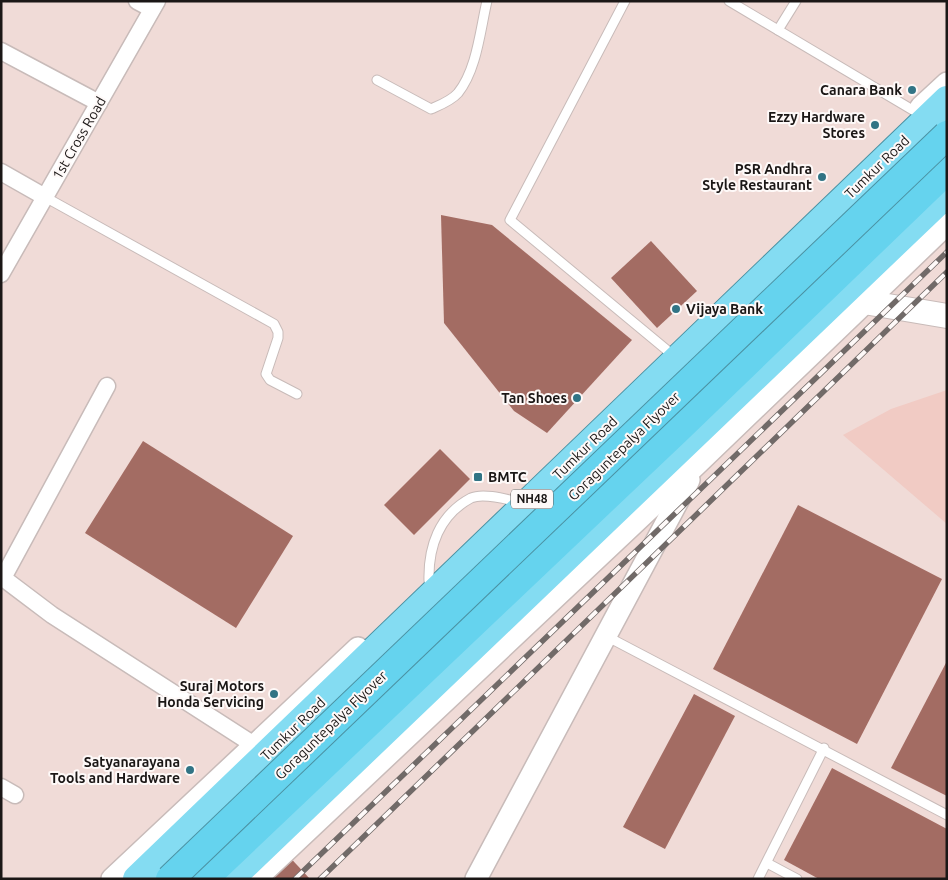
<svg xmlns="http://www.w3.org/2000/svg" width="948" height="880" font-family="Ubuntu,sans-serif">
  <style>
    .built { fill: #f0dbd7 }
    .green { fill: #f1cbc4 }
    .building { fill: #a36c63 }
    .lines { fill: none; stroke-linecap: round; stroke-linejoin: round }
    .service-casing { stroke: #c8bbb9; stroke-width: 11 }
    .minor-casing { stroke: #c8bbb9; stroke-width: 19 }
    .tertiary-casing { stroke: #c8bbb9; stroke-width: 24 }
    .secondary-casing { stroke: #c8bbb9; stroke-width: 26 }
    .trunk-casing { stroke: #4b91a2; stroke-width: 30 }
    .motorway-casing { stroke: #4b91a2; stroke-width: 30 }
    .service { stroke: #fff; stroke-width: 9 }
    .minor { stroke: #fff; stroke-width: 16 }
    .tertiary { stroke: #fff; stroke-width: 21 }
    .secondary { stroke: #fff; stroke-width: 24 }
    .trunk { stroke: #84dcf2; stroke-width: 28 }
    .motorway { stroke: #65d3ee; stroke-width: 28 }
    .rail-casing { stroke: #716a68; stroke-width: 5.5 }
    .rail { stroke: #fef9f8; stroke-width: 4; stroke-dasharray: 11; stroke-linecap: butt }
    .motorway-bridge-casing { stroke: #4b91a2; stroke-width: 30; stroke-linecap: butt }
    .motorway-bridge { stroke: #65d3ee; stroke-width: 28 }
    .poi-dot { fill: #317485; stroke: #fef9f8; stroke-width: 2 }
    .labels { text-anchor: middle; stroke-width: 4; stroke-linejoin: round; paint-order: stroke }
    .shield { fill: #fef9f8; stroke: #5f5b5a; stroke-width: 1 }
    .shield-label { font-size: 12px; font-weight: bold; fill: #1b1716 }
    .poi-label { font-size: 14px; font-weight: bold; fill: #1b1716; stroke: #fef9f8; text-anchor: end }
    .street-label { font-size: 14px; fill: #1b1716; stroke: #fef9f8 }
  </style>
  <rect width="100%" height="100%" fill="#f6eae7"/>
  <rect class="built" x="1" y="1" width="946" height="878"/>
  <path class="green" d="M947 390V524L843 435 891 409Z"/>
  <g class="building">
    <path d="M441 215 492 225 632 340 547 433 514 411 444 323Z"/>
    <path d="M651 241 697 291 657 328 611 278Z"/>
    <path d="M143 441 293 536 236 628 85 533Z"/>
    <path d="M440 449 470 479 414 535 384 505Z"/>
    <path d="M798 505 942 579 857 744 713 669Z"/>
    <path d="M947 661V796L891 768Z"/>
    <path d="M694 694 735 716 665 849 623 827Z"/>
    <path d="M832 768 947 829V879H819L784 860Z"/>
    <path d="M284 851 310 879H255Z"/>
  </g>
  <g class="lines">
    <defs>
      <g id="service">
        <path d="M625 1 510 220 668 351"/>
        <path d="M729 1 916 112"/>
        <path d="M778 30 796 1"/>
        <path d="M377 80 431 109C440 105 451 101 458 93 477 69 480 31 487 1"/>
        <path d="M45 197 274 324 278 332V338L266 374 270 380 297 394"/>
        <path d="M429 581C428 547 439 515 471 498 482 493 502 498 514 501"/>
        <path d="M606 636 947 815"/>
        <path d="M767 863 797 879"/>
        <path d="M758 879 824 748"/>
      </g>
      <g id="minor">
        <path d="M137 1 152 9"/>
        <path d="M1 51 99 103"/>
        <path d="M1 172 45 197"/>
        <path d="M1 274 157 1"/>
        <path d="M107 386 3 578 52 615 254 745"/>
        <path d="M1 787 15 795"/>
      </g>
      <g id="tertiary">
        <path d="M921 107 947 83"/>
        <path d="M112 879 358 648"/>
        <path d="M256 879 696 465 947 224"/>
        <path d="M476 879 689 480"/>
      </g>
      <path id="secondary" d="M864 302 947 316"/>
      <g id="trunk">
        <path d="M137 879 947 100"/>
        <path d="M230 879 947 193"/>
      </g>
      <path id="motorway" d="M204 879 677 430 947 170"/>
    </defs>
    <use href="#service" class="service-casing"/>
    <use href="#minor" class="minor-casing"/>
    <use href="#tertiary" class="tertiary-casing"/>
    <use href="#secondary" class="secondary-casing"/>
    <use href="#trunk" class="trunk-casing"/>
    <use href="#motorway" class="motorway-casing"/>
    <use href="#service" class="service"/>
    <use href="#minor" class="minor"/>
    <use href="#tertiary" class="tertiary"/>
    <use href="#secondary" class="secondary"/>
    <use href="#trunk" class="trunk"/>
    <use href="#motorway" class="motorway"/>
    <defs>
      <g id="rail">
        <path d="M295 879 947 252"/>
        <path d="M320 879 947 272"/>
      </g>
    </defs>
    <use href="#rail" class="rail-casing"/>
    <use href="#rail" class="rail"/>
    <defs>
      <path id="motorway-bridge" d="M170 879 947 135"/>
    </defs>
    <use href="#motorway-bridge" class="motorway-bridge-casing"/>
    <use href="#motorway-bridge" class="motorway-bridge"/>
  </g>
  <g class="poi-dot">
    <circle cx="912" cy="90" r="5"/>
    <circle cx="875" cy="125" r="5"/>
    <circle cx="822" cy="177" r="5"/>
    <circle cx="676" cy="309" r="5"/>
    <circle cx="577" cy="398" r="5"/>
    <rect x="473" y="472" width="10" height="10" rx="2.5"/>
    <circle cx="274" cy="694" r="5"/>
    <circle cx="190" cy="770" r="5"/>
  </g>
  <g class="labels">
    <rect class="shield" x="511" y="489.5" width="42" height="19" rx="4"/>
    <g class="shield-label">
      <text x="532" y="503">NH48</text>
    </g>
    <g class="poi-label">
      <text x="902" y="95">Canara Bank</text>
      <text x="865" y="122">Ezzy Hardware<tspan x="865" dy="16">Stores</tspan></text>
      <text x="812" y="174">PSR Andhra<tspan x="812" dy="16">Style Restaurant</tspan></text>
      <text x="686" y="314" text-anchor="start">Vijaya Bank</text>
      <text x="567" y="403">Tan Shoes</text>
      <text x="488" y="482" text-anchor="start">BMTC</text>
      <text x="264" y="691">Suraj Motors<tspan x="264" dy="16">Honda Servicing</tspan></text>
      <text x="180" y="767">Satyanarayana<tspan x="180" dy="16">Tools and Hardware</tspan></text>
    </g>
    <g class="street-label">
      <text transform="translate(79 138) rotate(-60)" y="5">1st Cross Road</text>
      <text transform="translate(877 167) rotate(-44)" y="5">Tumkur Road</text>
      <text transform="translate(624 446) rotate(-44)" y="5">Goraguntepalya Flyover</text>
      <text transform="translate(585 448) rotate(-44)" y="5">Tumkur Road</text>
      <text transform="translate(331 725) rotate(-44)" y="5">Goraguntepalya Flyover</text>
      <text transform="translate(293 729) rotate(-44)" y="5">Tumkur Road</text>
    </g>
  </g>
  <rect width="948" height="880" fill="none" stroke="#1b1716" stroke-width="5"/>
</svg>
